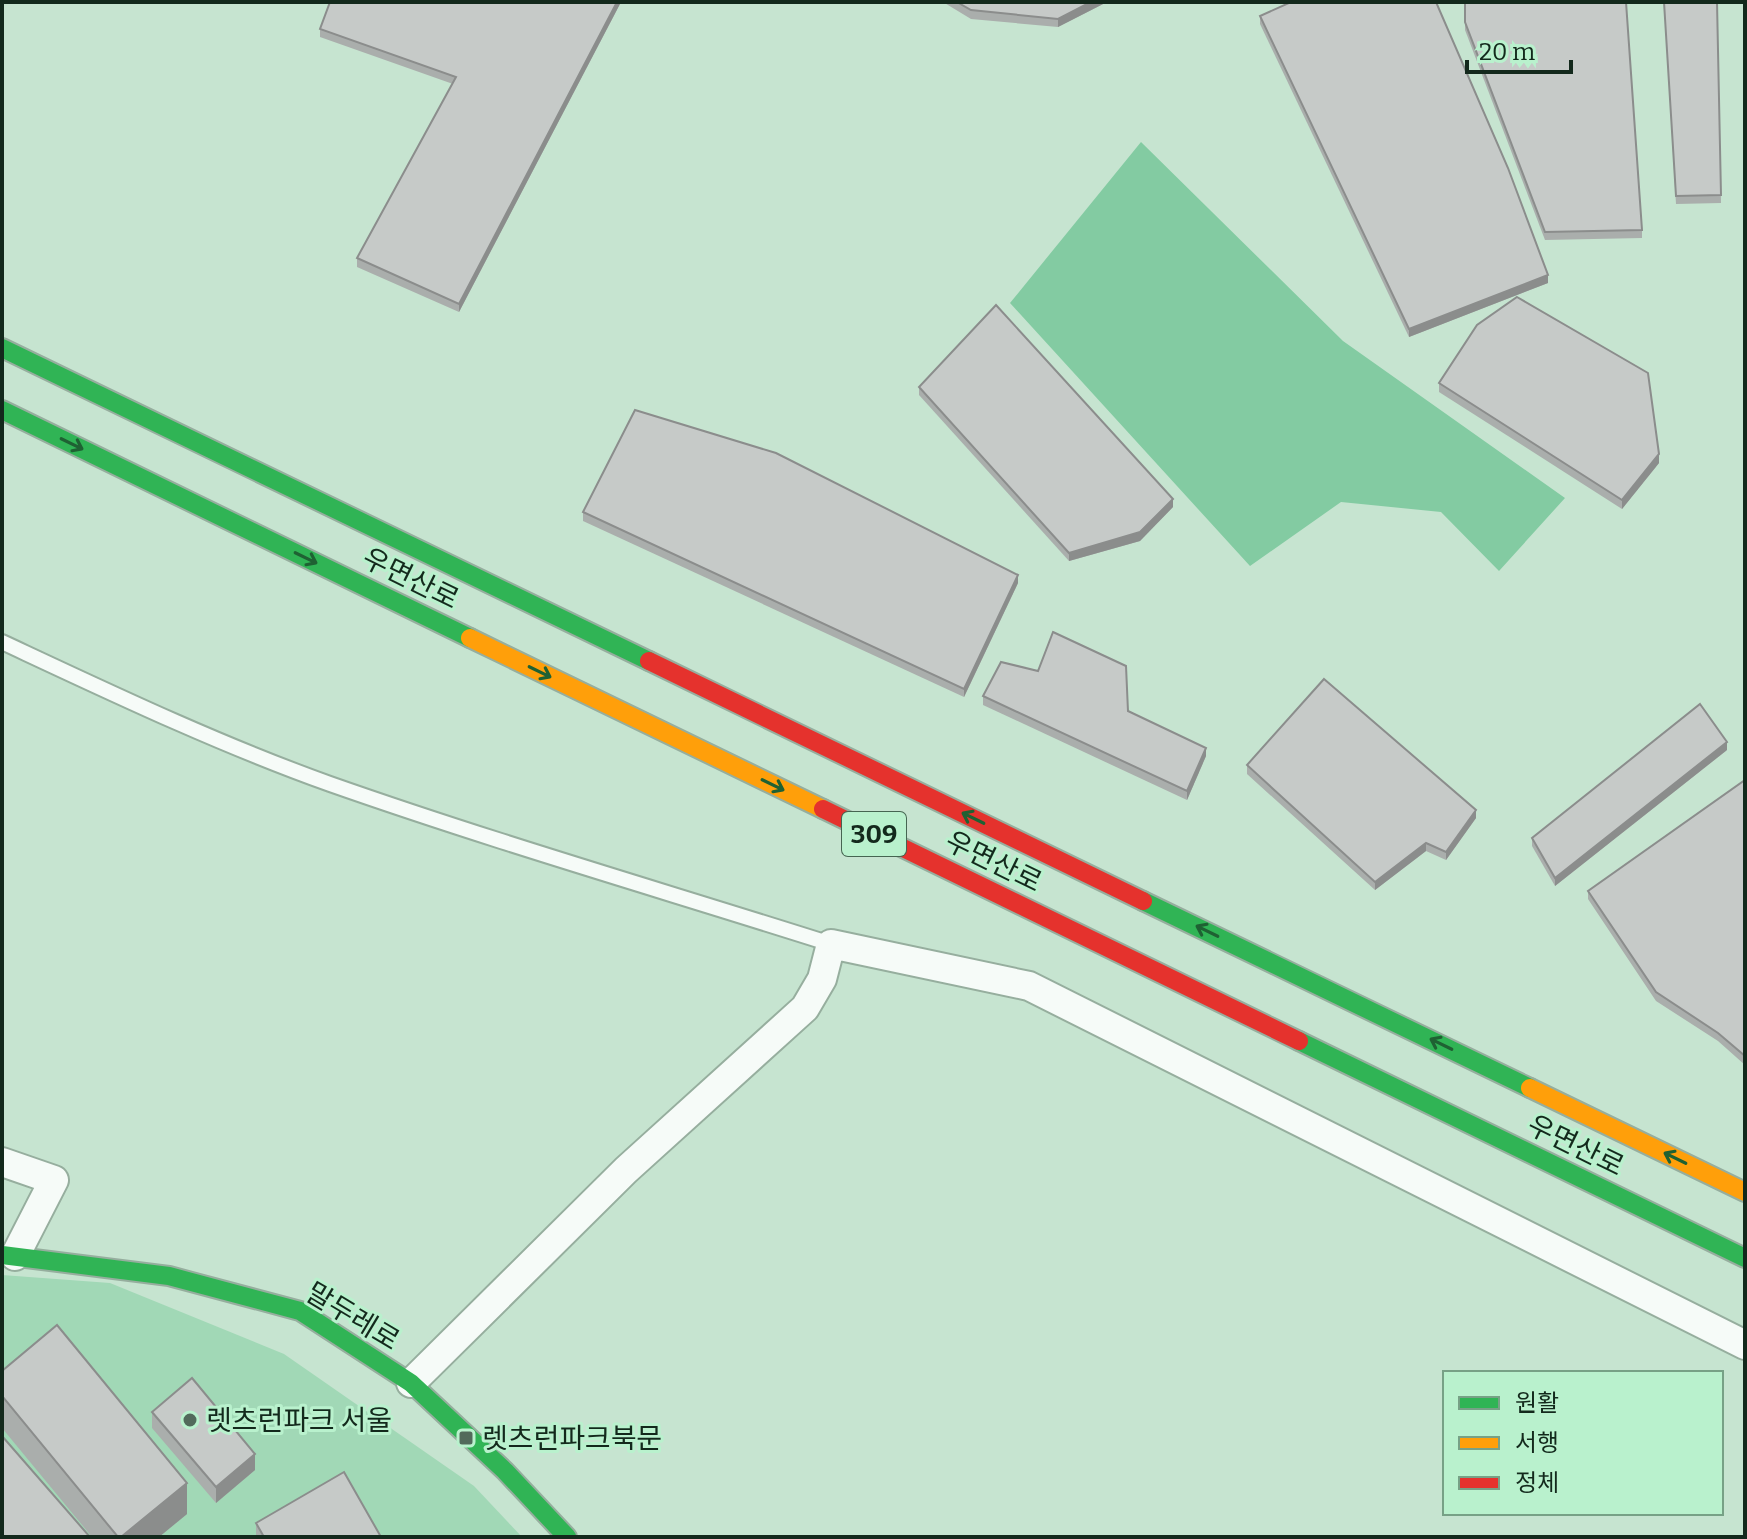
<svg xmlns="http://www.w3.org/2000/svg" width="1747" height="1539" font-family="Bitter,'Noto Sans KR',serif">
  <style>
    .green { fill: #a1d8b6 }
    .forest { fill: #83cba2 }
    .lines { fill: none; stroke-linecap: round; stroke-linejoin: round }
    .lane-casing { stroke: #96ae9e; stroke-width: 18 }
    .street-casing { stroke: #96ae9e; stroke-width: 32 }
    .fast-casing { stroke: #96ae9e; stroke-width: 22 }
    .slow-casing { stroke: #96ae9e; stroke-width: 22 }
    .jam-casing { stroke: #96ae9e; stroke-width: 22 }
    .lane { stroke: #f6fbf8; stroke-width: 14 }
    .street { stroke: #f6fbf8; stroke-width: 28 }
    .fast { stroke: #30b455; stroke-width: 18 }
    .slow { stroke: #ff9f0a; stroke-width: 18 }
    .jam { stroke: #e5322d; stroke-width: 18 }
    .wall { fill: #aaaeac }
    .shaded-wall { fill: #8b8d8c }
    .building { fill: #c6cac8; stroke: #8b8d8c; stroke-width: 2 }
    .oneway { stroke: #1f6133 }
    .poi-dot { fill: #526a5b; stroke: #b9f1cd; stroke-width: 3 }
    .labels { text-anchor: middle; stroke-width: 6; stroke-linejoin: round; paint-order: stroke }
    .shield { fill: #b9f1cd; stroke: #456551; stroke-width: 2 }
    .shield-label { font-size: 26px; font-weight: bold; fill: #13291c }
    .street-label { font-size: 28px; fill: #13291c; stroke: #b9f1cd }
    .poi-label { font-size: 28px; fill: #13291c; stroke: #b9f1cd; text-anchor: start }
  </style>
  <rect width="100%" height="100%" fill="#c6e4d0"/>
  <path class="green" d="M2 1275 110 1283 284 1354 474 1486 522 1537H2Z"/>
  <path class="forest" d="M1141 142 1343 341 1565 498 1499 571 1441 512 1341 502 1250 566 1010 303Z"/>
  <g class="lines">
    <defs>
      <path id="lane" d="M2 642C109 692 218 744 330 784 495 842 664 891 831 944"/>
      <g id="street">
        <path d="M2 1162 54 1180 15 1256"/>
        <path d="M411 1383 626 1170 805 1008 822 979 831 944 1029 986 1745 1345"/>
      </g>
      <g id="fast">
        <path d="M2 348 649 661"/>
        <path d="M2 410 470 638"/>
        <path d="M1143 901 1530 1088"/>
        <path d="M1299 1041 1745 1258"/>
        <path d="M2 1255 169 1276 300 1311 411 1383 505 1471 567 1537"/>
      </g>
      <g id="slow">
        <path d="M470 638 823 809"/>
        <path d="M1530 1088 1745 1192"/>
      </g>
      <g id="jam">
        <path d="M649 661 1143 901"/>
        <path d="M823 809 1299 1041"/>
      </g>
    </defs>
    <use href="#lane" class="lane-casing"/>
    <use href="#street" class="street-casing"/>
    <use href="#fast" class="fast-casing"/>
    <use href="#slow" class="slow-casing"/>
    <use href="#jam" class="jam-casing"/>
    <use href="#lane" class="lane"/>
    <use href="#street" class="street"/>
    <use href="#fast" class="fast"/>
    <use href="#slow" class="slow"/>
    <use href="#jam" class="jam"/>
  </g>
  <g class="wall">
    <path d="M621 2 459 312 357 267V258L453 84 320 37V29Z"/>
    <path d="M943 2H1107L1058 27 971 19Z"/>
    <path d="M1465 2 1642 230V238L1545 240 1465 30Z"/>
    <path d="M1664 2H1726L1717 3 1721 203 1676 204Z"/>
    <path d="M1260 16 1548 283 1409 337 1260 24Z"/>
    <path d="M1439 383 1659 463 1622 509 1439 392Z"/>
    <path d="M919 387 1173 507 1140 541 1069 561 919 395Z"/>
    <path d="M583 512 1018 583 964 697 583 521Z"/>
    <path d="M983 696 1128 711 1206 756 1187 800 983 705Z"/>
    <path d="M1727 750 1555 886 1532 846V838Z"/>
    <path d="M1247 765 1476 818 1446 860 1426 851 1375 890 1247 774Z"/>
    <path d="M1745 780V1065L1718 1041 1656 1001 1588 899V891Z"/>
    <path d="M2 1371 187 1514 159 1537H92L2 1428Z"/>
    <path d="M152 1412 255 1470 216 1503 152 1428Z"/>
    <path d="M256 1523 381 1537H256Z"/>
  </g>
  <g class="shaded-wall">
    <path d="M617 2H621L459 312V304Z"/>
    <path d="M1091 2H1107L1058 27V19Z"/>
    <path d="M1548 275V283L1409 337V329Z"/>
    <path d="M1659 454V463L1622 509V500Z"/>
    <path d="M1173 499V507L1140 541 1069 561V553Z"/>
    <path d="M1018 575V583L964 697V689Z"/>
    <path d="M1727 742V750L1555 886V878Z"/>
    <path d="M1206 748V756L1187 800V791Z"/>
    <path d="M1476 810V818L1446 860V852Z"/>
    <path d="M1426 843V851L1375 890V882Z"/>
    <path d="M255 1454V1470L216 1503V1487Z"/>
    <path d="M187 1483V1514L159 1537H121Z"/>
  </g>
  <g class="building">
    <path d="M330 2H617L459 304 357 258 456 77 320 29Z"/>
    <path d="M957 2H1091L1058 19 971 10Z"/>
    <path d="M1291 2H1436L1508 168 1548 275 1409 329 1260 16Z"/>
    <path d="M1465 2H1626L1642 230 1545 232 1465 22Z"/>
    <path d="M1664 2H1717L1721 195 1676 196Z"/>
    <path d="M1517 297 1648 373 1659 454 1622 500 1439 383 1477 325Z"/>
    <path d="M996 305 1173 499 1140 532 1069 553 919 387Z"/>
    <path d="M635 410 776 453 1018 575 964 689 583 512Z"/>
    <path d="M1053 632 1126 666 1128 711 1206 748 1187 791 983 696 1001 662 1038 671Z"/>
    <path d="M1324 679 1476 810 1446 852 1426 843 1375 882 1247 765Z"/>
    <path d="M1700 704 1727 742 1555 878 1532 838Z"/>
    <path d="M1745 780V1056L1718 1033 1656 992 1588 891Z"/>
    <path d="M57 1325 187 1483 121 1537H118L2 1396V1371Z"/>
    <path d="M192 1378 255 1454 216 1487 152 1412Z"/>
    <path d="M2 1436 90 1537H2Z"/>
    <path d="M344 1472 381 1537H264L256 1523Z"/>
  </g>
  <defs><path id="oneway-shaft" d="M-6 0H5M1.5-3L5.5 0L1.5 3" fill="none" stroke-width="1.6" stroke-linecap="round" stroke-linejoin="round" transform="scale(2)"/></defs>
  <g class="oneway">
    <use href="#oneway-shaft" transform="translate(72 444) rotate(26)"/>
    <use href="#oneway-shaft" transform="translate(306 558) rotate(26)"/>
    <use href="#oneway-shaft" transform="translate(540 672) rotate(26)"/>
    <use href="#oneway-shaft" transform="translate(773 785) rotate(26)"/>
    <use href="#oneway-shaft" transform="translate(973 818) rotate(-154)"/>
    <use href="#oneway-shaft" transform="translate(1207 931) rotate(-154)"/>
    <use href="#oneway-shaft" transform="translate(1441 1044) rotate(-154)"/>
    <use href="#oneway-shaft" transform="translate(1675 1158) rotate(-154)"/>
  </g>
  <g class="poi-dot">
    <circle cx="190" cy="1420" r="8"/>
    <rect x="458" y="1430" width="16" height="16" rx="4"/>
  </g>
  <g class="labels">
    <rect class="shield" x="842" y="812" width="64" height="44" rx="6"/>
    <g class="shield-label">
      <text x="874" y="843">309</text>
    </g>
    <g class="street-label">
      <text transform="translate(411 578) rotate(26)" y="10">우면산로</text>
      <text transform="translate(994 861) rotate(26)" y="10">우면산로</text>
      <text transform="translate(1576 1145) rotate(26)" y="10">우면산로</text>
      <text transform="translate(353 1316) rotate(31)" y="10">말두레로</text>
    </g>
    <g class="poi-label">
      <text x="206" y="1430">렛츠런파크 서울</text>
      <text x="482" y="1448">렛츠런파크북문</text>
    </g>
  </g>
  <rect width="1747" height="1539" fill="none" stroke="#13291c" stroke-width="8"/>
  <rect x="1443" y="1371" width="280" height="144" fill="#b9f1cd" stroke="#77a186" stroke-width="2"/>
  <rect x="1459" y="1397" width="40" height="12" fill="#30b455" stroke="#77a186" stroke-width="2"/>
  <text x="1515" y="1411" font-size="24" fill="#13291c">원활</text>
  <rect x="1459" y="1437" width="40" height="12" fill="#ff9f0a" stroke="#77a186" stroke-width="2"/>
  <text x="1515" y="1451" font-size="24" fill="#13291c">서행</text>
  <rect x="1459" y="1477" width="40" height="12" fill="#e5322d" stroke="#77a186" stroke-width="2"/>
  <text x="1515" y="1491" font-size="24" fill="#13291c">정체</text>
  <path d="M1467 60v12h104v-12" fill="none" stroke="#13291c" stroke-width="4"/>
  <text x="1479" y="60" font-size="24" fill="#13291c" stroke="#b9f1cd" stroke-width="6" paint-order="stroke">20 m</text>
</svg>
